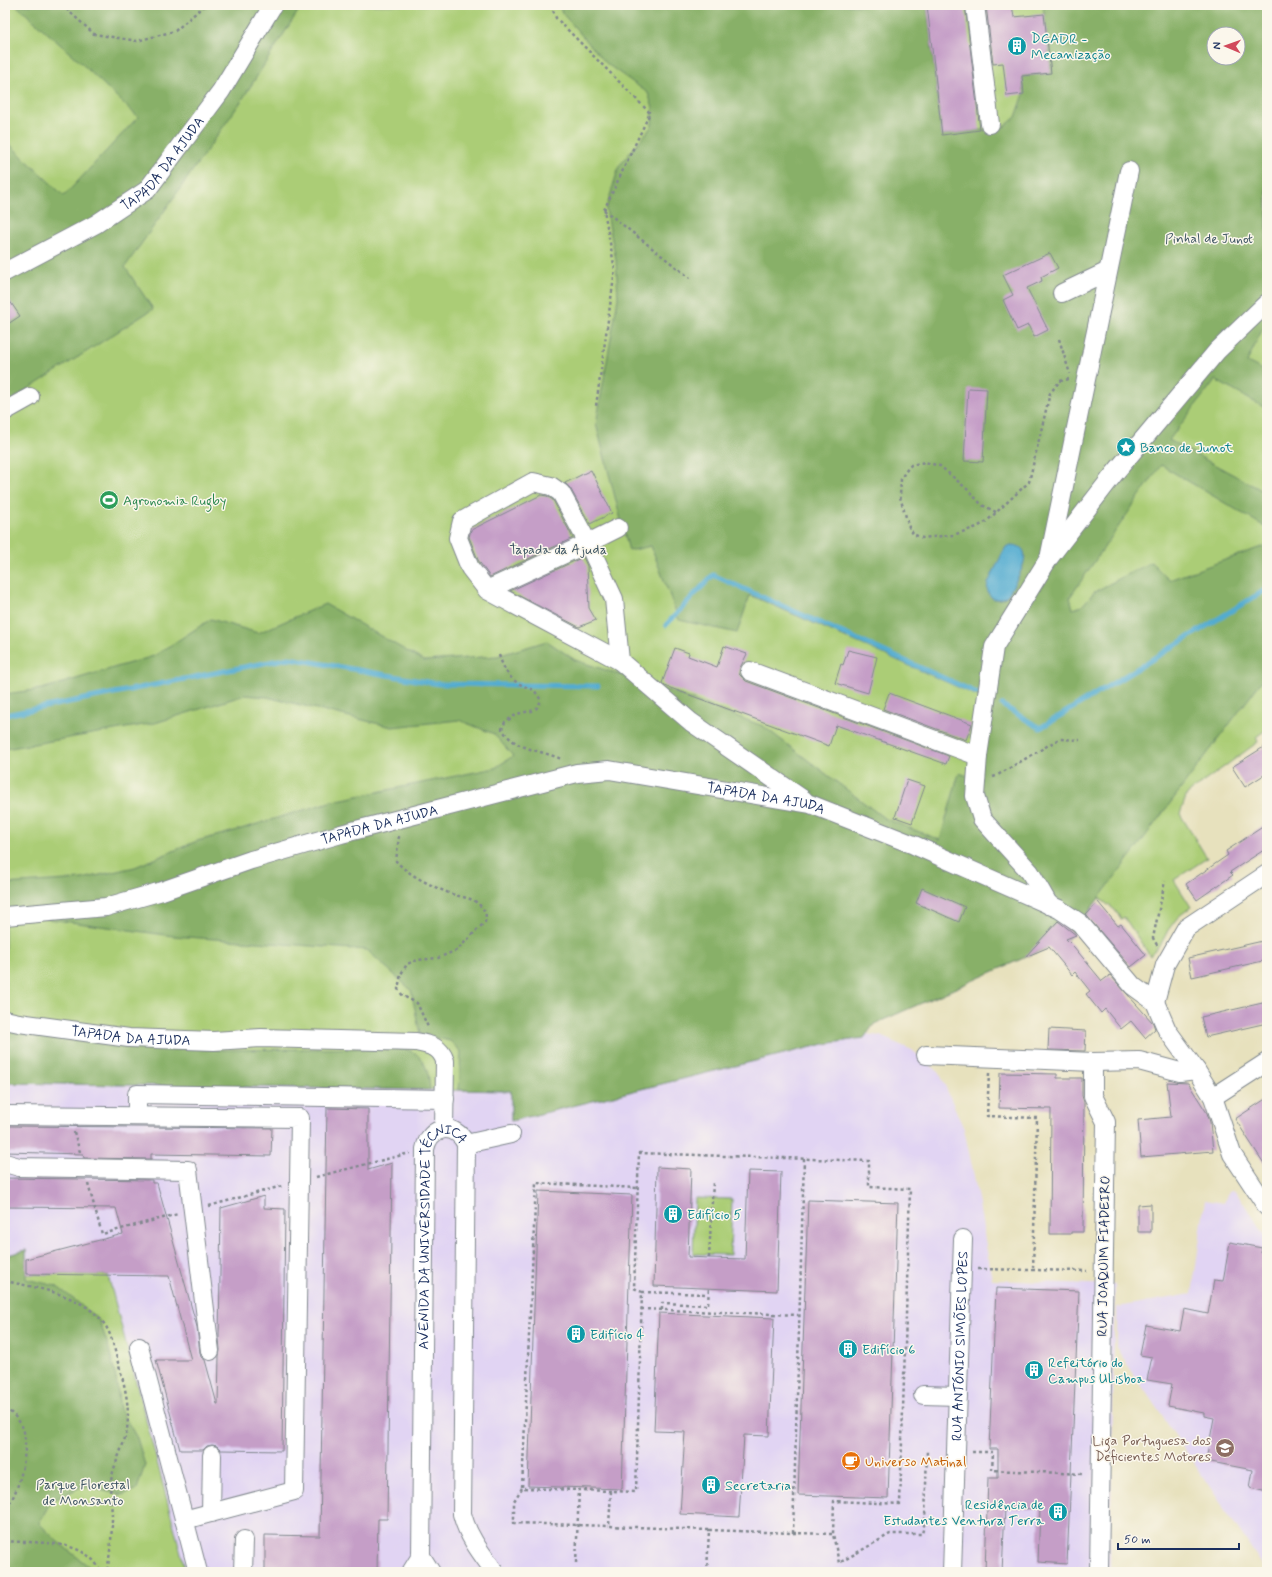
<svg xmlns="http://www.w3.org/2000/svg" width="1272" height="1577" font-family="Mynerve,sans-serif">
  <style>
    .built { fill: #e1d4f3 }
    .green { fill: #abcd76; stroke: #637e6a; fill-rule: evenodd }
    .forest { fill: #88b067; stroke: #527062; fill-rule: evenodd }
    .water { fill: #52acd0; stroke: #366e97 }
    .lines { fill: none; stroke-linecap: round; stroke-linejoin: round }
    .stream { stroke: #52acd0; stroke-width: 5 }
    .building { fill: #c59ec7 }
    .minor-casing { stroke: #81888e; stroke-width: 20 }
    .path { stroke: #81888e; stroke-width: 2.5; stroke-dasharray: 3 3; stroke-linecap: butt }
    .minor { stroke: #fff; stroke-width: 18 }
    .labels { text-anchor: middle; stroke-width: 3; stroke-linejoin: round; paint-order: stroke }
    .culture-label { font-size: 14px; fill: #0d838f; stroke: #fbf7ec; text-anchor: start }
    .street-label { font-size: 14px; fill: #1b2f5e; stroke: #fbf7ec }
    .park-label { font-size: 14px; fill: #3f5664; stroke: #fbf7ec }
    .leisure-label { font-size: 14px; fill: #27864d; stroke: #fbf7ec; text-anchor: start }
    .education-label { font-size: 14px; fill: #785e54; stroke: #fbf7ec; text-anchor: end }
    .food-label { font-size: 14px; fill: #c56008; stroke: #fbf7ec; text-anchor: start }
  </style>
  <rect width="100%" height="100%" fill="#fbf7ec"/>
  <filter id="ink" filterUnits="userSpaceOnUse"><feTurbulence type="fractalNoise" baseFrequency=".025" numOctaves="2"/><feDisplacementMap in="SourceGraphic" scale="8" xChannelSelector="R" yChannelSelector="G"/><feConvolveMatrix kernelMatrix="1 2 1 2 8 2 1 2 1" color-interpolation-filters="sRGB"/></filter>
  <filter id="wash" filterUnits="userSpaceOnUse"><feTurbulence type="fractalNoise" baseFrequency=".012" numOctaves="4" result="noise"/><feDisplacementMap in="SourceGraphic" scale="16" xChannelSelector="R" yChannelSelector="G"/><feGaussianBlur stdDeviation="0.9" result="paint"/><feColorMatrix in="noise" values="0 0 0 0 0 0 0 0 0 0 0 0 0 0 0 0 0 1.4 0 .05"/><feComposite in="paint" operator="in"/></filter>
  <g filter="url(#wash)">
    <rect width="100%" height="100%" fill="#e7e1bd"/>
    <g class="built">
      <path d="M858 1033 880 1036 912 1050 940 1074 964 1129 974 1176 992 1280 1115 1285 1110 1572H180L5 1280V1080Z"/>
      <path d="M1232 1191 1236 1192 1267 1238V1572L1117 1349V1307L1192 1294 1205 1200 1224 1203 1228 1192Z"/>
    </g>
    <g class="green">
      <path d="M5 5H1267V729L1256 737 1258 742 1187 794 1180 814 1207 858 1174 880 1191 907 1178 917 1168 930 1161 944 1150 956 1124 917 1121 919 1115 910 1099 898 1069 938 874 1024 864 1038 824 1044 511 1121V1091L5 1083ZM1214 34H1238V58H1214Z"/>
      <path d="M695 1198 732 1199 730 1255 693 1254Z"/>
      <path d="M26 1250V1274L108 1275 186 1572H5V1256Z"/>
    </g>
    <g class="forest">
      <path d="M16 5H302L240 103 125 267 153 309 5 404V140L64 196 138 117 80 62Z"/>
      <path d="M559 5H927L942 135 1004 127 1016 117 1024 94 1022 76 1051 73 1043 5H1267V325L1262 330 1247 362 1267 372V409L1215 380 1169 440 1267 493V528L1161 465 1070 597 1073 609 1082 606 1094 592 1151 562 1169 580 1267 545V674L1069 938 874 1024 864 1038 824 1044 511 1121V1091L459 1090 461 1052 450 1041 420 1034 411 990 367 950 173 936 5 913V884L82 879 135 867 197 841 231 832 333 801 495 768 513 756 494 734 459 720 392 727 267 697 245 695 155 723 5 749V694L42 689 154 656 211 619 258 633 325 604 424 661 497 656 547 641 575 660 658 687 763 726 884 818 940 840 959 773 968 776 980 697 750 595 737 633 679 620 651 546 629 551 596 424 618 298 616 260 606 209 619 166 652 126 653 108 648 93 607 64 562 13ZM1214 34H1238V58H1214ZM1021 548C1031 560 1015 581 1009 593 1004 600 998 601 991 597Z"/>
      <path d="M5 1025 90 1042 224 1050 385 1048C391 1048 399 1048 405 1049 425 1054 429 1072 430 1090L5 1083Z"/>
      <path d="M26 1250V1279L56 1286 76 1301 99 1320 108 1345 116 1378 120 1409 137 1438 145 1465 137 1489 122 1495 83 1486 51 1501 39 1523 58 1542 92 1569 93 1572H5V1256Z"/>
    </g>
    <path class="water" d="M1011 545C1040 546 1015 581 1009 593 999 605 984 598 988 583L1003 552 1006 547Z"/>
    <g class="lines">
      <g class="stream">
        <path d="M666 625 713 575 977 693"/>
        <path d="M1002 705 1040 728 1267 589"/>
        <path d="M5 715 289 658 439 684 598 686"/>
      </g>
    </g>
    <g id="blocks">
      <g class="building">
        <path d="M927 5H965L980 130 942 135Z"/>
        <path d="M986 5H1012L1014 17 1044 14 1051 73 1022 76 1024 94 1007 96 1003 63 993 64Z"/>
        <path d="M1050 253 1058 268 1041 277 1042 281 1027 288 1048 330 1034 337 1028 325 1017 330 1003 300 1013 295 1003 275Z"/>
        <path d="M5 294 20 316 5 326Z"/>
        <path d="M968 388 987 389 983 462 964 461Z"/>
        <path d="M591 470 612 513 590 524 570 488 565 483Z"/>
        <path d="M541 495 547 496 553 500 573 538 490 577 478 560 469 537 471 530Z"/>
        <path d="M583 557 587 566 589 608 596 620 579 627 510 591Z"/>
        <path d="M724 646 747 654 740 668 739 674 746 681 949 756 946 764 836 725 829 746 665 686 662 683 675 648 689 653 688 656 717 667Z"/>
        <path d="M848 650 877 657 868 693 835 683 841 664 843 665Z"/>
        <path d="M889 693 972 724 966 740 883 709Z"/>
        <path d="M1267 745V773L1245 787 1232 767Z"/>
        <path d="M907 780 925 786 912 823 895 817Z"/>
        <path d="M1267 824V848L1230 872 1233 875 1197 900 1186 884 1228 855 1226 851Z"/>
        <path d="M922 888 965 907 959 922 916 903Z"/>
        <path d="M1098 902 1118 926 1121 924 1146 955 1131 967 1086 915Z"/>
        <path d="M1058 921 1076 935 1066 939 1074 947 1102 981 1110 975 1153 1023 1155 1029 1145 1038 1131 1021 1121 1029 1105 1009 1101 1013 1086 994 1090 991 1075 972 1072 975 1049 947 1025 957Z"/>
        <path d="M1267 940V960L1192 977 1188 958Z"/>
        <path d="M1267 1002V1023L1206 1037 1201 1017Z"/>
        <path d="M1049 1029 1086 1031 1085 1051 1048 1050Z"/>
        <path d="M1000 1073 1057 1074V1078H1082V1096L1084 1102 1083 1232H1071V1234H1050L1051 1109 999 1108Z"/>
        <path d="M1167 1082 1188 1083 1207 1113 1210 1122 1213 1151 1141 1157 1138 1120 1171 1117Z"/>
        <path d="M1267 1098V1168L1235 1119Z"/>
        <path d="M327 1108 368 1109V1170L392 1163 387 1519H378L377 1572H265V1535L320 1536Z"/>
        <path d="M5 1126 272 1128 271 1156 151 1154V1159L84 1158 83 1154 5 1152Z"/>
        <path d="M657 1167 691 1169 688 1257 709 1258 745 1259 748 1171 781 1172 777 1291 654 1286Z"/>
        <path d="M5 1178 152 1180V1183H157L197 1327 200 1353 201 1357 205 1360 217 1404H218L219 1356 220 1350 219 1338 221 1208 264 1196V1208L285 1209 282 1451 221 1450 217 1446 212 1445 207 1446 203 1450H180L156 1360H191L169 1276 26 1274V1259L123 1234 116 1208 5 1207Z"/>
        <path d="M538 1191 632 1195 622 1489 528 1486Z"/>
        <path d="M808 1200 898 1203 888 1498 798 1495Z"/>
        <path d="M1151 1204V1232H1138V1205Z"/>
        <path d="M1230 1242 1262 1248 1261 1253 1267 1254V1492L1250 1488 1253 1470 1206 1461 1214 1418 1204 1416V1413L1168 1406 1172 1384 1147 1380 1152 1357 1140 1355 1146 1325 1180 1331 1184 1309 1208 1314 1214 1280 1223 1281Z"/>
        <path d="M996 1288 1079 1291 1067 1564 1038 1562 1040 1509 1005 1508 1002 1572H985L988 1478H998V1449H989Z"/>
        <path d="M659 1313 774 1318 769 1436 744 1435 739 1517 680 1514 685 1432 654 1431Z"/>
      </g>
    </g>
  </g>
  <g filter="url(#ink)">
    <use href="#blocks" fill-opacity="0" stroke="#81888e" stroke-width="1"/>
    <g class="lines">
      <defs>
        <g id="minor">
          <path d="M975 5 990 124"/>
          <path id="s1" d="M5 272 96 224 147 190 221 91 273 5"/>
          <path d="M1062 293 1108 271"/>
          <path d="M5 411 30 397"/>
          <path d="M618 528 588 543 614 599 620 661"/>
          <path d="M1050 554 1129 171"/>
          <path d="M487 590 588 543 561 493 551 486 533 482 462 521 458 538 470 568 487 590 620 661 691 722 804 800"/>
          <path d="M750 671 978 756"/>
          <path d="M1049 905 1030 872 982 819 975 796 978 756 994 647 1049 558 1114 474 1217 351 1267 303"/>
          <path id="s2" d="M5 916 106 907 162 891 251 860 341 834 577 773 609 770 810 804 914 845 1059 909 1080 923 1133 986 1155 1002 1167 1030 1196 1070 1213 1097 1232 1154 1267 1207"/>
          <path d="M1155 1002 1165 965 1186 928 1267 874"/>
          <path id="s3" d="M5 1020 19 1023 129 1038 214 1041 261 1038 416 1042C430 1045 440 1046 445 1061L444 1129"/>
          <path d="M926 1055 1093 1062 1139 1061 1180 1072 1196 1070"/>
          <path d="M1093 1062V1096L1106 1122 1099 1572"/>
          <path d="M1213 1097 1267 1062"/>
          <path d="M5 1115 300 1118 294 1491 184 1520"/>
          <path d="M137 1116V1094L445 1099"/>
          <path d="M466 1144 511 1134"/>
          <path d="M5 1163 19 1167 188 1170 210 1351"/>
          <path d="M139 1347 198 1572"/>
          <path d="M923 1395 958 1396"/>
          <path d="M211 1513 212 1455"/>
          <path d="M243 1572 244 1540"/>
          <path d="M411 1572 421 1556"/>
          <path id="s4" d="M431 1572 421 1556 425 1149C430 1125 455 1122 466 1144L462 1514C468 1537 481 1553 495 1572"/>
          <path id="s5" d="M952 1572 963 1239"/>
        </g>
      </defs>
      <use href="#minor" class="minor-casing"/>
      <g class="path">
        <path d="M62 5 94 34 137 41 175 31 205 5"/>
        <path d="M551 5 556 18 650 113 604 210 615 270 596 406"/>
        <path d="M604 210 690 278"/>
        <path d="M1059 339 1070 374"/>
        <path d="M996 512 982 505 967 489 940 466 925 462 911 465 905 472 901 479 900 497 909 527 913 534 922 538 953 535 977 527 987 521 1029 482 1050 393 1060 381 1069 379"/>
        <path d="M499 655C506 676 513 683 534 690L541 700C536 713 533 710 521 713 516 714 510 719 505 722L502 729C516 751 539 749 561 759"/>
        <path d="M993 777 996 776 1059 739 1080 740"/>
        <path d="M399 836 396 861C408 875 432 886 449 893 467 900 474 895 486 913L485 922 457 950 438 958 417 960 407 964 401 974 398 989 403 996 417 1003 428 1027"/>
        <path d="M1157 945 1153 938 1165 881"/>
        <path d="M989 1073 987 1116 1037 1118 1033 1270"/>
        <path d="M74 1132 80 1152"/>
        <path d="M316 1177 410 1153"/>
        <path d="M88 1184 102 1234 178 1214"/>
        <path d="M209 1206 282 1186"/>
        <path d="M709 1258 713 1182"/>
        <path d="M978 1269 1087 1271"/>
        <path d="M5 1281C38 1288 85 1295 105 1325 113 1337 115 1353 119 1366 125 1386 130 1407 127 1429 124 1447 114 1463 111 1481 109 1493 112 1506 112 1518 112 1536 110 1554 107 1572"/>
        <path d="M642 1292 708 1294"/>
        <path d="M641 1309 798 1315"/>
        <path d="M662 1310V1303L708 1305 709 1287"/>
        <path d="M5 1408C11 1412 19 1420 22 1426 31 1444 19 1496 5 1509"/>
        <path d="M972 1452H993L992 1470 1084 1474"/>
        <path d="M522 1488 514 1501V1523L609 1526"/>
        <path d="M611 1491 522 1488 536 1183 638 1188"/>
        <path d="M709 1530 609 1526 611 1491 636 1492 642 1292 634 1288 639 1153 869 1161V1187L910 1189 900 1504 834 1501 833 1534"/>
        <path d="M793 1533 833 1534 839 1563 890 1534H922L925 1521 927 1449"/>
        <path d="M5 1541C37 1544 85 1537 101 1572"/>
        <path d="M576 1563 579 1490"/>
        <path d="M707 1572 709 1530 793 1533 804 1159"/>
      </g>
      <use href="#minor" class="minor"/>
    </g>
  </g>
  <defs>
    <symbol id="building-disc" viewBox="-11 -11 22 22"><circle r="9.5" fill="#0f9aa8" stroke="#fbf7ec"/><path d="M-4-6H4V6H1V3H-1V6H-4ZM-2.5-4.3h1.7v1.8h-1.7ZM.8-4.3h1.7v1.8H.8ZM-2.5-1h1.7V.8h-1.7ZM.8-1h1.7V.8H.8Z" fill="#fff"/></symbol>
    <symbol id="sight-disc" viewBox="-11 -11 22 22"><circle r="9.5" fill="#0f9aa8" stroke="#fbf7ec"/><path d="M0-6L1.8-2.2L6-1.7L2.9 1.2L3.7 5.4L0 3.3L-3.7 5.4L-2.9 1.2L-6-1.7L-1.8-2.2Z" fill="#fff"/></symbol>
    <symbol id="stadium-disc" viewBox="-11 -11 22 22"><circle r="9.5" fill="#2e9e5b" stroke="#fbf7ec"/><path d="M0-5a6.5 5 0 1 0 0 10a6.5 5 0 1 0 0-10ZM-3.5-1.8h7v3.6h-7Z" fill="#fff"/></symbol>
    <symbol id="school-disc" viewBox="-11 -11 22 22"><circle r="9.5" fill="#8d6e63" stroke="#fbf7ec"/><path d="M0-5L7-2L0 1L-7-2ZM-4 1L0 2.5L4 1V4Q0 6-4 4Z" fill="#fff"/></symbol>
    <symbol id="cafe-disc" viewBox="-11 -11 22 22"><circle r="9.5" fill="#e8710a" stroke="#fbf7ec"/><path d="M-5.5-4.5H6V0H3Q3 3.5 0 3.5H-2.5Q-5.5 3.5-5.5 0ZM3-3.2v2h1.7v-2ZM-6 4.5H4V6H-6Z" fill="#fff"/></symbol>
  </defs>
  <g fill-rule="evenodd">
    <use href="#building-disc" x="1006" y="35" width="22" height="22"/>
    <use href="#sight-disc" x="1115" y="436" width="22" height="22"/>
    <use href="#stadium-disc" x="98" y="489" width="22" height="22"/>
    <use href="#building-disc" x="662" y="1203" width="22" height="22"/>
    <use href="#building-disc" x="565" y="1323" width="22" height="22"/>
    <use href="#building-disc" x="837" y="1338" width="22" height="22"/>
    <use href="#building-disc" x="1023" y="1359" width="22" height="22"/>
    <use href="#school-disc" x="1214" y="1437" width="22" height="22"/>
    <use href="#cafe-disc" x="840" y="1450" width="22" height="22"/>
    <use href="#building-disc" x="700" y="1474" width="22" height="22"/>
    <use href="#building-disc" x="1047" y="1501" width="22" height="22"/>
  </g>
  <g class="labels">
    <g class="culture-label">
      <text x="1031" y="43">DGADR -<tspan x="1031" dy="16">Mecanização</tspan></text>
      <text x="1140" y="452">Banco de Junot</text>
      <text x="687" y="1219">Edifício 5</text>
      <text x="590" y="1339">Edifício 4</text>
      <text x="862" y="1354">Edifício 6</text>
      <text x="1048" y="1367">Refeitório do<tspan x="1048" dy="16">Campus ULisboa</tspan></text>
      <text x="725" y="1490">Secretaria</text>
      <text x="1044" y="1509" text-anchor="end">Residência de<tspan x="1044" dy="16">Estudantes Ventura Terra</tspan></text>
    </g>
    <g class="street-label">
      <text dy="5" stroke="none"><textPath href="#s1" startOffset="194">TAPADA DA AJUDA</textPath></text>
      <text dy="5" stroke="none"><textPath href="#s2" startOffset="783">TAPADA DA AJUDA</textPath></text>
      <text dy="5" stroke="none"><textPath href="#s2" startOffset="387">TAPADA DA AJUDA</textPath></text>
      <text dy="5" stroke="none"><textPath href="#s3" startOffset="127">TAPADA DA AJUDA</textPath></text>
      <text dy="5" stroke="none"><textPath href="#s4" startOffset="353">AVENIDA DA UNIVERSIDADE TÉCNICA</textPath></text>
      <text transform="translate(1103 1256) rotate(-89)" y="5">RUA JOAQUIM FIADEIRO</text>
      <text dy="5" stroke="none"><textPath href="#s5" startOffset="226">RUA ANTÓNIO SIMÕES LOPES</textPath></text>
    </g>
    <g class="park-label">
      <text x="1209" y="243">Pinhal de Junot</text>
      <text x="558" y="554">Tapada da Ajuda</text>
      <text x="83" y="1489">Parque Florestal<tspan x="83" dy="16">de Monsanto</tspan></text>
    </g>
    <g class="leisure-label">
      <text x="123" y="505">Agronomia Rugby</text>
    </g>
    <g class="education-label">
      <text x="1211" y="1445">Liga Portuguesa dos<tspan x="1211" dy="16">Deficientes Motores</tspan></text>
    </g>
    <g class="food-label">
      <text x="865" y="1466">Universo Matinal</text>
    </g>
  </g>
  <rect width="1272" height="1577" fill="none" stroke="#fbf7ec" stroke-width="20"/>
  <g transform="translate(1226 46) rotate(272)"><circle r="19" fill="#fbf7ec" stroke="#a1a7b3"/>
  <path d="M0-3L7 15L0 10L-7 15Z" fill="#d1495b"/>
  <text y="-6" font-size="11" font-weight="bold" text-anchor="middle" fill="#1b2f5e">N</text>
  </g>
  <path d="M1118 1543v6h121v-6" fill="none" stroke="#1b2f5e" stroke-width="2"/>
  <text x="1124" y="1543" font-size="12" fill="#1b2f5e" stroke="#fbf7ec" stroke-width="3" paint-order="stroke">50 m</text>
</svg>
